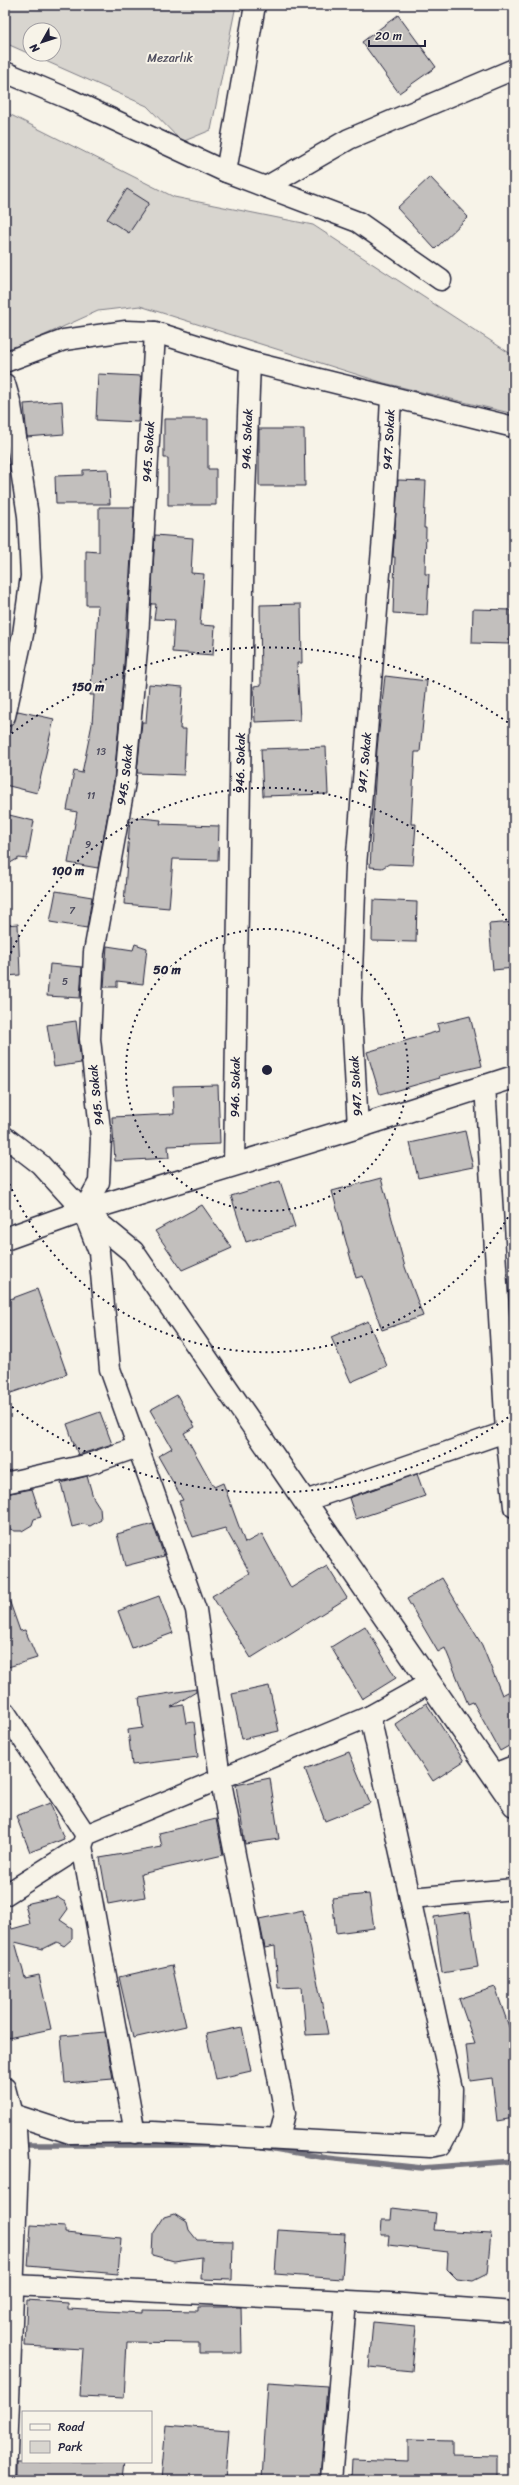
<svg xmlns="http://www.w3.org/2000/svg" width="519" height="2485" font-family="Sriracha,sans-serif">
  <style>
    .green { fill: #d8d5cf; stroke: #7d7c85; fill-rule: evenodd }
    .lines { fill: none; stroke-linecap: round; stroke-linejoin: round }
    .stream { stroke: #76747f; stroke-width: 5.5 }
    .building { fill: #c2bfbd; stroke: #22223b }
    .minor-casing { stroke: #22223b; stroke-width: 23 }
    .tertiary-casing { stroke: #22223b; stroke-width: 25 }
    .minor { stroke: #f7f3e8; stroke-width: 20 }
    .tertiary { stroke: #f7f3e8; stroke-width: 22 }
    .ring { fill: none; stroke: #22223b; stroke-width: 2; stroke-dasharray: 2 4 }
    .labels { text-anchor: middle; stroke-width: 4; stroke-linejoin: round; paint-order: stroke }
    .number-label { font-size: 10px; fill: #4a495c }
    .park-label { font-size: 12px; fill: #504f60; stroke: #f7f3e8 }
    .street-label { font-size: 12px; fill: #22223b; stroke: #f7f3e8 }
    .centre { fill: #22223b; stroke: #f7f3e8; stroke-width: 2 }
    .ring-label { font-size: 12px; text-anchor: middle; font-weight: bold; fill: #22223b; stroke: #f7f3e8; stroke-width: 4; stroke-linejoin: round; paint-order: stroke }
  </style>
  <rect width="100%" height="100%" fill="#f7f3e8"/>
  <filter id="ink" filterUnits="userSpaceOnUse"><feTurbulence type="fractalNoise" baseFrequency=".025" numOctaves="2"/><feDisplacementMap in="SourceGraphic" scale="8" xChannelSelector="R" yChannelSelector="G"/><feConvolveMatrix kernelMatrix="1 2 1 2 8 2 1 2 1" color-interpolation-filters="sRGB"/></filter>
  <g filter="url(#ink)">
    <g class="green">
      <path d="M5 5H236L211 130 182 142 147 106 5 43ZM30 30H54V54H30Z"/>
      <path d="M5 112 174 197 313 225 514 356V414L384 383 140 306 98 311 5 353Z"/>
    </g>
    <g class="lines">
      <g class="stream">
        <path d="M5 2145H213"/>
        <path d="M263 2147 327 2158 422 2168 514 2161"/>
      </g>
    </g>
    <g class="building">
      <path d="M398 15 436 67 399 93 362 42Z"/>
      <path d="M430 177 468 217 435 249 397 208Z"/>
      <path d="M127 189 149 203 129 233 107 219Z"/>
      <path d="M98 374 141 376 138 422 96 420Z"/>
      <path d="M62 401 64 434 27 437 24 404Z"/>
      <path d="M164 419H208V469H216V505H168V458H164Z"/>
      <path d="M259 429H304L305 486H259Z"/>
      <path d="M108 469 110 504H56L55 476 83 475V470Z"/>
      <path d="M398 480 426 481 424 528H426L425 574H429L427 615 393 613 395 557H393Z"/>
      <path d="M99 507H134V510L124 664 114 780 98 868 68 863 77 812 67 810 74 771 82 773 92 724 94 695H90L93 666H95L98 605H86V551L99 552Z"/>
      <path d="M155 535 193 538 191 573 204 574 200 625 215 626 213 655 172 652 174 620 154 619 156 604H151Z"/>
      <path d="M301 604 302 663H297L300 720 255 722 254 686 261 685 260 605Z"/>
      <path d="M473 609 511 610 510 644 472 643Z"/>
      <path d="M385 676 427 681 420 752H415L411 824H416L413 865 389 864 382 868 370 867 377 749Z"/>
      <path d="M149 684 183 687 180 729H186L184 775 137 773 142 722H146Z"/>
      <path d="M18 711 54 719 37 793 5 785V753L11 725Z"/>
      <path d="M326 747 328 794 263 796 261 749Z"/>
      <path d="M5 814 34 821 27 859 19 858 5 866Z"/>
      <path d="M130 817 161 820 160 824 219 826 218 860 173 859 169 908 124 904Z"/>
      <path d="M56 891 92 897 87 928 50 922Z"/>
      <path d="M373 900 417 902 416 942 372 941Z"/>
      <path d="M514 922V968L493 970 489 924Z"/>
      <path d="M18 924 20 975 5 976V925Z"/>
      <path d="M135 944 147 948 143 984 117 981V987H104L107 946 133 950Z"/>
      <path d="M50 964 82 967 80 998 47 996Z"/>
      <path d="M470 1016 482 1066 439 1076 440 1078 380 1095 367 1052 439 1031 437 1024Z"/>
      <path d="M76 1021 81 1063 54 1067 47 1025Z"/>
      <path d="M218 1085 220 1144 168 1146 169 1158 115 1161 112 1117 174 1114 173 1086Z"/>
      <path d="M465 1131 473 1167 418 1178 410 1143Z"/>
      <path d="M381 1178 405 1267 423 1316 382 1330 363 1276 356 1278 332 1191Z"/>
      <path d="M280 1181 295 1227 246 1242 231 1196Z"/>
      <path d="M202 1205 232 1248 182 1270 155 1231Z"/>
      <path d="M37 1289 67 1374 5 1395V1301Z"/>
      <path d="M368 1321 387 1366 351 1382 331 1337Z"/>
      <path d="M177 1395 195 1427 184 1433 214 1487 223 1483 245 1543 262 1534 291 1588 327 1566 347 1598 251 1658 212 1596 250 1573 225 1528 193 1537 179 1501 183 1500 158 1456 172 1448 150 1410Z"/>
      <path d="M100 1412 112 1444 78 1455 67 1424Z"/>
      <path d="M417 1474 425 1496 356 1519 349 1498Z"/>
      <path d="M87 1476 93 1497 100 1508 101 1520 90 1526 83 1524 72 1527 61 1483Z"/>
      <path d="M32 1489 41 1517 34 1519 32 1525 22 1531H15L5 1527V1494Z"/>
      <path d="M153 1524 164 1556 125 1566 117 1534Z"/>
      <path d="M442 1578 482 1645 502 1695 514 1689V1743L500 1751 473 1702 468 1704 445 1648 438 1652 407 1599Z"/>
      <path d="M7 1594 20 1631 25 1630 37 1658 5 1668Z"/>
      <path d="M159 1596 173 1633 132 1648 118 1611Z"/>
      <path d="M365 1626 396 1678 362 1699 331 1647Z"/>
      <path d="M269 1686 279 1731 242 1739 232 1694Z"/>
      <path d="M196 1689V1692L171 1707 183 1705 186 1723 194 1722 198 1757 132 1765 128 1730 143 1728 139 1698Z"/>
      <path d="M426 1703 464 1761 433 1781 395 1724Z"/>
      <path d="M349 1752 370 1803 325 1821 305 1769Z"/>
      <path d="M270 1778 279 1839 245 1844 236 1785Z"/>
      <path d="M50 1803 64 1839 30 1852 16 1816Z"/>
      <path d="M216 1819 223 1855 141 1874 145 1897 108 1904 100 1858 162 1847 159 1833Z"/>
      <path d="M369 1894 374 1928 336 1933 332 1898Z"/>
      <path d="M57 1897 65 1902 68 1909 60 1920 72 1928V1939L64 1946 57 1942 43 1949 15 1942 25 1978 39 1975 51 2029 8 2038 5 2023V1923H10L12 1929 30 1924 25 1904Z"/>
      <path d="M303 1910 328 2034 306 2035 302 1987 278 1988 275 1946 265 1948 259 1919Z"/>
      <path d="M470 1912 478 1967 442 1973 434 1917Z"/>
      <path d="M172 1965 186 2026 133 2038 119 1977Z"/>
      <path d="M495 1987 514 2041V2118L497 2121 492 2078 470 2081 466 2045 475 2044 459 1999Z"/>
      <path d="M242 2027 251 2071 216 2079 206 2034Z"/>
      <path d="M105 2032 113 2079 65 2083 61 2036Z"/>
      <path d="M392 2208 436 2213 434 2230 491 2233 487 2274 473 2281 457 2279 447 2269 448 2252 388 2245 389 2235H381L382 2220H391Z"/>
      <path d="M174 2214 187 2222 189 2230 197 2240 233 2241 232 2280 201 2279 202 2257 174 2261 152 2255 153 2234 164 2217Z"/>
      <path d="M31 2225 65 2227V2233L121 2238 118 2274 28 2266Z"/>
      <path d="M278 2230 345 2234 342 2279 275 2274Z"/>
      <path d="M27 2300 68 2303V2309L142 2313V2310L198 2311V2307H241L242 2353H199V2343L127 2342 124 2398 80 2396 83 2349 25 2346Z"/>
      <path d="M373 2322 416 2326 412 2371 369 2367Z"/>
      <path d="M268 2382 327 2386 320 2480H262Z"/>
      <path d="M166 2425 229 2430 225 2480H161Z"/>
      <path d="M408 2440 452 2441V2455L497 2456V2480H351L352 2459 408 2461Z"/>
      <path d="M18 2462H124L122 2480H18Z"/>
    </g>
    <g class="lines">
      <defs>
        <g id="minor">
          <path d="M5 72 69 99 226 172 358 222 441 280"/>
          <path d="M226 172 255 5"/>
          <path d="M266 187 349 139 514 69"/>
          <path d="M5 362 64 340 126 331 155 332 250 362 514 427"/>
          <path d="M5 384 11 405 28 516 31 576 23 634 5 716"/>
          <path d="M485 1085 506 1432 514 1507"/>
          <path id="s1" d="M358 1127 351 999 356 866 385 512 391 398"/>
          <path d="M5 1137 40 1164 83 1211 99 1252 110 1369 196 1610 220 1777 285 2113 279 2138"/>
          <path id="s2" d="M234 1165 244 523 250 362"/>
          <path id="s3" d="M83 1211 99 1182 101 1138 90 1039 94 952 125 782 138 638 155 332"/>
          <path d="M5 1483 86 1465 138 1447"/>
          <path d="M305 1501 514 1429"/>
          <path d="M5 1712 86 1835"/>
          <path d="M494 1774 514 1766"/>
          <path d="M82 1846 135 2133"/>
          <path d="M5 1895 82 1846 86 1835 370 1716 429 1683"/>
          <path d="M410 1898 514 1889"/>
          <path d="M5 2088 16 2130 18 2163 6 2480"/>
          <path d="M12 2114 70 2133 153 2132 430 2147 441 2145 451 2126 452 2089 370 1716"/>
          <path d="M13 2285 390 2303 514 2312"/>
          <path d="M331 2480 346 2301"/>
        </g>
        <g id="tertiary">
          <path d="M83 1211 133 1252 514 1805"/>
          <path d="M5 1239 83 1211 358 1127 514 1077"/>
        </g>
      </defs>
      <use href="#minor" class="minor-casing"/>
      <use href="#tertiary" class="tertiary-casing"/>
      <use href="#minor" class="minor"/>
      <use href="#tertiary" class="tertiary"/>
    </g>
  </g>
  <g class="ring">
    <circle cx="267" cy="1070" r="141"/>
    <path d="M514 1207A282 282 0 0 1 6 1176M6 964A282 282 0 0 1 514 933"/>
    <path d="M513 1414A423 423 0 0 1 7 1403M7 737A423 423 0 0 1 513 726"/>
  </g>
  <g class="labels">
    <g class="number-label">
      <text x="101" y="755">13</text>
      <text x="91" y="799">11</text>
      <text x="88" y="848">9</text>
      <text x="72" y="914">7</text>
      <text x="65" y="985">5</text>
    </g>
    <g class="park-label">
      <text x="170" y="62">Mezarlık</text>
    </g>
    <g class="street-label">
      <text dy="4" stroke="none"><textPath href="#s1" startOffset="689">947. Sokak</textPath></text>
      <text dy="4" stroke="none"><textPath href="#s2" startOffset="726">946. Sokak</textPath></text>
      <text dy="4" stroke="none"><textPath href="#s3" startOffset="768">945. Sokak</textPath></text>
      <text dy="4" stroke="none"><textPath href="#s1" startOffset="365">947. Sokak</textPath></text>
      <text dy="4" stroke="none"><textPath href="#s2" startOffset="402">946. Sokak</textPath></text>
      <text dy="4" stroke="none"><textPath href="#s3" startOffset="444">945. Sokak</textPath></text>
      <text transform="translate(356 1086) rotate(-94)" y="4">947. Sokak</text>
      <text dy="4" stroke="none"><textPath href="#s2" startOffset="78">946. Sokak</textPath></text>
      <text transform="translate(96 1095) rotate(-96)" y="4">945. Sokak</text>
    </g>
  </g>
  <circle cx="267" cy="1070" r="6" class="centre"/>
  <g class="ring-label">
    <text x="88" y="691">150 m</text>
    <text x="68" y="875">100 m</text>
    <text x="167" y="974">50 m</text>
  </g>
  <rect width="519" height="2485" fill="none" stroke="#f7f3e8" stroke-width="20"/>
  <rect x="10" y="10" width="499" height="2465" fill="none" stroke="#22223b" stroke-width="1.5" filter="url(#ink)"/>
  <rect x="22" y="2411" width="130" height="52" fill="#f7f3e8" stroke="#a29fa3"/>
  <rect x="30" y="2424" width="20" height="6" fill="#f7f3e8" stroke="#a29fa3"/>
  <text x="58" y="2431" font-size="12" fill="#22223b">Road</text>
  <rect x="30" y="2441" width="20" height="12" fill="#d8d5cf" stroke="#a29fa3"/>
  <text x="58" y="2451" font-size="12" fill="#22223b">Park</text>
  <g transform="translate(42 42) rotate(231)"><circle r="19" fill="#f7f3e8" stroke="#a29fa3"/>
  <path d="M0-3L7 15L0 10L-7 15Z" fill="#22223b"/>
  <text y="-6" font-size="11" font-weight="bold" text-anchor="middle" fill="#22223b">N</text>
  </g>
  <path d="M369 40v6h56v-6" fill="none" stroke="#22223b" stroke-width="2"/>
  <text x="375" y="40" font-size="12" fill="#22223b" stroke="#f7f3e8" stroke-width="3" paint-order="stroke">20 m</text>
</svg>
